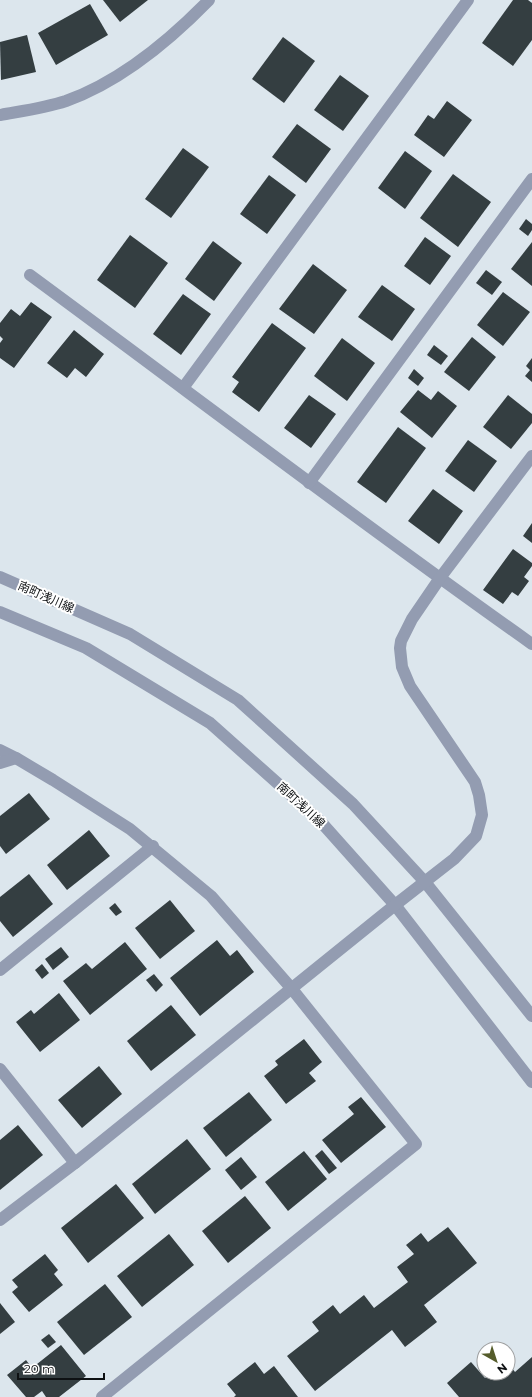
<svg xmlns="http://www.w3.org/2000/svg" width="532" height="1397" font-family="Montserrat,'Noto Sans JP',sans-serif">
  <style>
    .building { fill: #343e41 }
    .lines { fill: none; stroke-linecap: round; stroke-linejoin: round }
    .minor { stroke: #939cb1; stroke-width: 12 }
    .labels { text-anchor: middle; stroke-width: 4; stroke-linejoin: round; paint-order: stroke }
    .street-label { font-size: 12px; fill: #0e1113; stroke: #fff }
  </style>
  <rect width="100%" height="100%" fill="#dce6ed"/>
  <g class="building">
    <path d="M103 0H148L120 22Z"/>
    <path d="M513 0H528L532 3V40L513 66 482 43Z"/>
    <path d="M90 4 108 35 56 65 38 33Z"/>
    <path d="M27 35 36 72 1 80 0 42Z"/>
    <path d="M283 37 315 61 284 103 252 79Z"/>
    <path d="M340 75 369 96 343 131 314 110Z"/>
    <path d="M447 101 472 120 444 157 414 135 428 115 434 119Z"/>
    <path d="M297 124 331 149 306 183 272 157Z"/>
    <path d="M183 148 209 167 171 218 145 199Z"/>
    <path d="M405 151 432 171 405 209 378 188Z"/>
    <path d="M453 174 491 202 458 247 420 218Z"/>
    <path d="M269 175 296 195 267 234 240 214Z"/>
    <path d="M526 219 532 224V230L528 236 519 229Z"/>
    <path d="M130 235 168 263 135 308 97 280Z"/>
    <path d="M425 237 451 256 430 285 404 266Z"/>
    <path d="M213 241 242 263 214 301 185 279Z"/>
    <path d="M532 242V286L511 269Z"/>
    <path d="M313 264 347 290 314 334 279 309Z"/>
    <path d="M486 270 502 282 492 295 476 283Z"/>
    <path d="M382 285 415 309 392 341 358 317Z"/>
    <path d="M503 292 530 312 503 346 477 325Z"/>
    <path d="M183 294 211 314 181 355 153 334Z"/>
    <path d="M31 302 52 317 14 368 0 358V343L3 339 0 336V323L11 309 20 316Z"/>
    <path d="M272 323 306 348 259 412 232 392 239 382 232 377Z"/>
    <path d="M74 330 104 354 86 377 75 368 67 378 47 363Z"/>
    <path d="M472 337 496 357 469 391 444 372Z"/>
    <path d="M342 338 375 363 347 401 314 376Z"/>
    <path d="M434 345 448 356 441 365 427 355Z"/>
    <path d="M532 358V382L525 376 530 370 526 366Z"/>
    <path d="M414 369 424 378 418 386 408 378Z"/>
    <path d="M418 390 431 400 438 391 457 406 432 438 400 412Z"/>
    <path d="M309 395 336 414 311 448 284 428Z"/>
    <path d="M508 395 532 414V423L511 449 483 427Z"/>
    <path d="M398 427 426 448 386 503 357 482Z"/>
    <path d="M468 440 497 461 474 492 445 471Z"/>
    <path d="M433 489 463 511 439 544 408 521Z"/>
    <path d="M532 523V543L523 536Z"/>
    <path d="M513 549 532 563V566L524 577 529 581 518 596 512 592 503 604 483 590Z"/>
    <path d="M29 793 50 819 6 854 0 846V816Z"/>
    <path d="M89 830 110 856 67 890 47 865Z"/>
    <path d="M29 874 53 904 13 937 0 921V897Z"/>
    <path d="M170 900 195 931 160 959 135 928Z"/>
    <path d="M115 903 122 912 116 916 109 908Z"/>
    <path d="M217 940 230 956 237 950 254 972 200 1016 170 978Z"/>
    <path d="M125 942 147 969 90 1015 63 981 86 963 92 969Z"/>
    <path d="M61 947 69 957 53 970 45 959Z"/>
    <path d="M42 964 49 973 42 979 35 970Z"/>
    <path d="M154 974 163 985 156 992 146 980Z"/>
    <path d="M59 993 80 1020 40 1052 16 1022 31 1010 34 1014Z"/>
    <path d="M171 1005 196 1035 151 1071 127 1041Z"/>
    <path d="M304 1039 322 1062 309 1073 316 1081 286 1104 264 1076 278 1065 275 1061Z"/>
    <path d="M99 1066 122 1094 82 1128 58 1100Z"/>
    <path d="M249 1092 272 1120 226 1157 203 1128Z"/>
    <path d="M361 1097 386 1127 341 1163 322 1140 354 1114 348 1107Z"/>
    <path d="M18 1125 43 1155 0 1190V1140Z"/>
    <path d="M187 1139 211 1169 155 1214 132 1184Z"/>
    <path d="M322 1150 337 1168 329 1174 315 1156Z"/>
    <path d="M304 1151 327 1179 288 1211 265 1182Z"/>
    <path d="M241 1157 257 1177 241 1190 225 1170Z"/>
    <path d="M116 1184 144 1218 88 1263 61 1228Z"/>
    <path d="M245 1196 271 1228 228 1263 202 1231Z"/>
    <path d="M448 1227 477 1263 424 1305 437 1322 405 1347 392 1330 315 1391 287 1356 319 1331 312 1322 333 1305 340 1314 364 1295 374 1308 408 1282 397 1267 414 1254 406 1245 421 1233 428 1242Z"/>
    <path d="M169 1234 194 1265 142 1307 117 1276Z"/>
    <path d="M45 1254 58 1270 54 1274 63 1285 29 1312 12 1292 18 1287 12 1280Z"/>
    <path d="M105 1284 132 1317 84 1355 57 1322Z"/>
    <path d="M0 1303 15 1322 0 1334Z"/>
    <path d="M49 1334 56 1342 48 1348 41 1340Z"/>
    <path d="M61 1345 86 1376 59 1397H46L42 1391 34 1397H26L7 1375 26 1360 32 1368Z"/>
    <path d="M532 1357V1397H459L447 1383 471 1362 485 1378 491 1373H508V1363L515 1372Z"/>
    <path d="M255 1362 264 1374 274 1366 298 1397H234L236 1395 227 1384Z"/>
  </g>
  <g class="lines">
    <g class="minor">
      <path d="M0 115C22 111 45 108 66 101 119 82 170 40 209 0"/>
      <path d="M30 275C197 398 362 524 532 644"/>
      <path d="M183 388 468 0"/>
      <path d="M309 483 532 179"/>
      <path d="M0 577 130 634 238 700 353 804 425 882 532 1016"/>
      <path d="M0 612 86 648 210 723 321 822 395 905 532 1082"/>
      <path d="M0 750 16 758 53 780 130 829 211 896 292 989 416 1144 102 1397"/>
      <path d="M0 763 16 758"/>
      <path d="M0 970 153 846"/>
      <path d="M0 1069 75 1163"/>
      <path d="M0 1220 75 1163 395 905 454 859 476 836 482 815 479 795 475 782 410 686 402 667 400 648 401 641 412 619 440 578 532 456"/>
    </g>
  </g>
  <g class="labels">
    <g class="street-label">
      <text transform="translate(46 597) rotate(24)" y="4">南町浅川線</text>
      <text transform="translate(301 805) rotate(43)" y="4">南町浅川線</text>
    </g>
  </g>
  <g transform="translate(496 1361) rotate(141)"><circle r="19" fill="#ffffff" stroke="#9fa0a1"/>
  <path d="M0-3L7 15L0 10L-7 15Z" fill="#555c2b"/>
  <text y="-6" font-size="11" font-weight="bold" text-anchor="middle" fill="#0e1113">N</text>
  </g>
  <path d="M18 1373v6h86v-6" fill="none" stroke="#0e1113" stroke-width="2"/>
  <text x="24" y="1373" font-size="12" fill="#0e1113" stroke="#ffffff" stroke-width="3" paint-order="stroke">20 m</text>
</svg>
